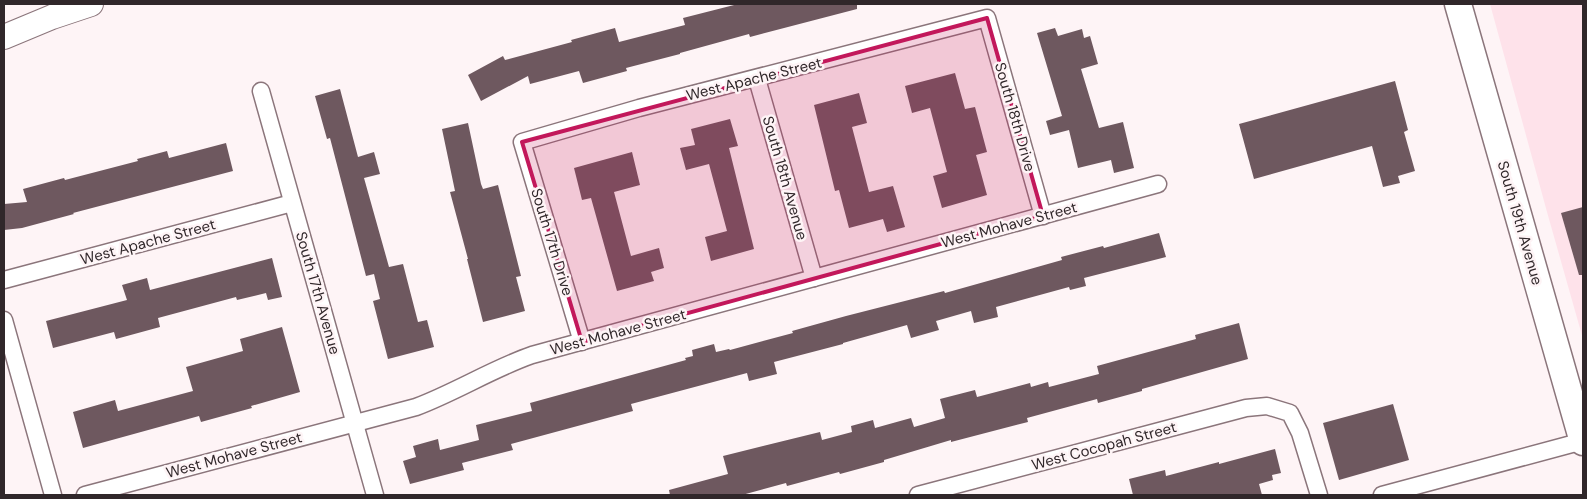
<svg xmlns="http://www.w3.org/2000/svg" width="1587" height="499" font-family="'DM Sans',sans-serif">
  <style>
    .built { fill: #fee2ea }
    .building { fill: #6e585f }
    .lines { fill: none; stroke-linecap: round; stroke-linejoin: round }
    .street-casing { stroke: #8b757b; stroke-width: 19 }
    .secondary-casing { stroke: #8b757b; stroke-width: 26 }
    .primary-casing { stroke: #8b757b; stroke-width: 29 }
    .street { stroke: #fff; stroke-width: 16 }
    .secondary { stroke: #fff; stroke-width: 24 }
    .primary { stroke: #fff; stroke-width: 26 }
    .marked { fill: #c2185b; fill-opacity: 0.2; stroke: #c2185b; stroke-width: 4; stroke-linejoin: round }
    .labels { text-anchor: middle; stroke-width: 5; stroke-linejoin: round; paint-order: stroke }
    .street-label { font-size: 15px; fill: #30272a; stroke: #fef4f6 }
  </style>
  <rect width="100%" height="100%" fill="#fef4f6"/>
  <path class="built" d="M1490 4H1583V339L1547 212Z"/>
  <g class="building">
    <path d="M738 4H857V9L750 37 749 34 680 53V54L626 68 627 71 583 83 579 71 530 84 528 76 481 101 468 75 503 56 505 60 572 42 571 40 615 28 619 42 685 25 683 18Z"/>
    <path d="M1055 28 1058 36 1082 29 1084 38 1090 36 1098 64 1081 69 1099 128 1123 122 1134 168 1114 173 1111 160 1078 168 1069 130 1050 135 1046 121 1062 116 1037 33Z"/>
    <path d="M955 73 965 109 975 107 987 152 976 155 987 195 942 208 933 176 947 172 930 108 912 113 905 86Z"/>
    <path d="M1395 81 1408 130 1404 132 1415 171 1398 176 1400 183 1383 187 1372 146 1254 179 1239 124Z"/>
    <path d="M340 89 358 157 374 152 380 174 364 178 389 267 403 264 418 322 427 320 434 347 388 359 373 301 380 299 374 274 366 276 330 138 327 139 315 96Z"/>
    <path d="M859 93 867 123 852 127 869 192 893 186 905 227 887 232 883 219 849 228 839 190 835 191 814 105Z"/>
    <path d="M730 119 738 146 729 148 754 249 711 261 705 237 727 231 709 164 686 170 680 148 695 145 691 129Z"/>
    <path d="M468 123 481 184 483 189 498 185 521 276 516 277 525 311 483 322 467 259H468L450 192 455 191 442 129Z"/>
    <path d="M226 143 233 171 73 213 74 214 22 228 4 230V204L27 202 23 189 64 178 65 180 138 161 137 159 167 151 169 158Z"/>
    <path d="M632 152 640 185 614 192 631 256 659 248 664 268 651 272 654 281 617 291 591 198 582 200 574 168Z"/>
    <path d="M1583 207V275H1579L1561 213Z"/>
    <path d="M1159 233 1166 257 1084 278 1086 286 1070 290 1069 287 996 307 998 317 974 323 971 311 936 321 939 330 911 338 907 325 843 343V344L774 362 777 374 749 381 747 373 631 404 633 411 511 444 513 450 462 463 464 470 410 484 403 461 416 457 413 446 438 439 440 450 479 440 476 425 532 411 530 403 686 360 685 358 693 356 692 350 714 344 716 352 729 349 730 350 793 333 792 331 846 316 944 291 945 293 1062 260 1061 257 1103 246 1104 248Z"/>
    <path d="M272 258 282 297 268 300 266 293 237 300 236 297 158 318 160 327 116 339 114 332 53 348 46 321 127 300 122 285 147 278 150 290Z"/>
    <path d="M1239 323 1248 359 1142 389V391L1098 403 1097 399 1027 418 1028 422 951 442V440L884 460V462L840 474 839 472 787 486 786 483 742 495H670L669 490 728 474 723 456 820 432 822 440 852 432 851 426 873 420 875 428 911 418 914 427 945 418 940 399 975 390 977 397 1030 383 1031 387 1048 382 1049 387 1099 374 1097 366 1196 339 1195 335Z"/>
    <path d="M282 327 300 392 251 406 252 408 201 422 199 416 83 448 73 412 115 400 118 411 193 391 186 367 243 351 240 339Z"/>
    <path d="M1393 404 1409 460 1339 480 1323 423Z"/>
    <path d="M1275 449 1281 473 1272 475 1273 480 1259 484 1262 495H1133L1129 479 1165 470 1166 476 1219 462V464Z"/>
  </g>
  <g class="lines">
    <defs>
      <g id="street">
        <path d="M757 79 814 278"/>
        <path d="M261 91 375 495"/>
        <path d="M4 280 292 203"/>
        <path d="M4 320 53 495"/>
        <path d="M582 342 522 142 639 108 987 18 1043 216"/>
        <path d="M85 495 416 407C456 392 492 369 532 355L1158 184"/>
        <path d="M918 495 1246 408 1267 406 1290 413 1300 433 1319 495"/>
        <path d="M1382 495 1583 441"/>
      </g>
      <path id="secondary" d="M4 37 52 17 91 4"/>
      <path id="primary" d="M1458 4 1583 442"/>
    </defs>
    <use href="#street" class="street-casing"/>
    <use href="#secondary" class="secondary-casing"/>
    <use href="#primary" class="primary-casing"/>
    <use href="#street" class="street"/>
    <use href="#secondary" class="secondary"/>
    <use href="#primary" class="primary"/>
  </g>
  <path class="marked" d="M987 18 1043 216 582 342 522 142Z"/>
  <g class="labels">
    <g class="street-label">
      <text transform="translate(754 79) rotate(-14)" y="5">West Apache Street</text>
      <text transform="translate(1015 117) rotate(74)" y="5">South 18th Drive</text>
      <text transform="translate(785 178) rotate(74)" y="5">South 18th Avenue</text>
      <text transform="translate(1520 223) rotate(74)" y="5">South 19th Avenue</text>
      <text transform="translate(1009 225) rotate(-15)" y="5">West Mohave Street</text>
      <text transform="translate(148 242) rotate(-15)" y="5">West Apache Street</text>
      <text transform="translate(552 242) rotate(73)" y="5">South 17th Drive</text>
      <text transform="translate(318 293) rotate(74)" y="5">South 17th Avenue</text>
      <text transform="translate(618 332) rotate(-15)" y="5">West Mohave Street</text>
      <text transform="translate(1104 446) rotate(-15)" y="5">West Cocopah Street</text>
      <text transform="translate(234 455) rotate(-15)" y="5">West Mohave Street</text>
    </g>
  </g>
  <rect width="1587" height="499" fill="none" stroke="#30272a" stroke-width="10"/>
</svg>
